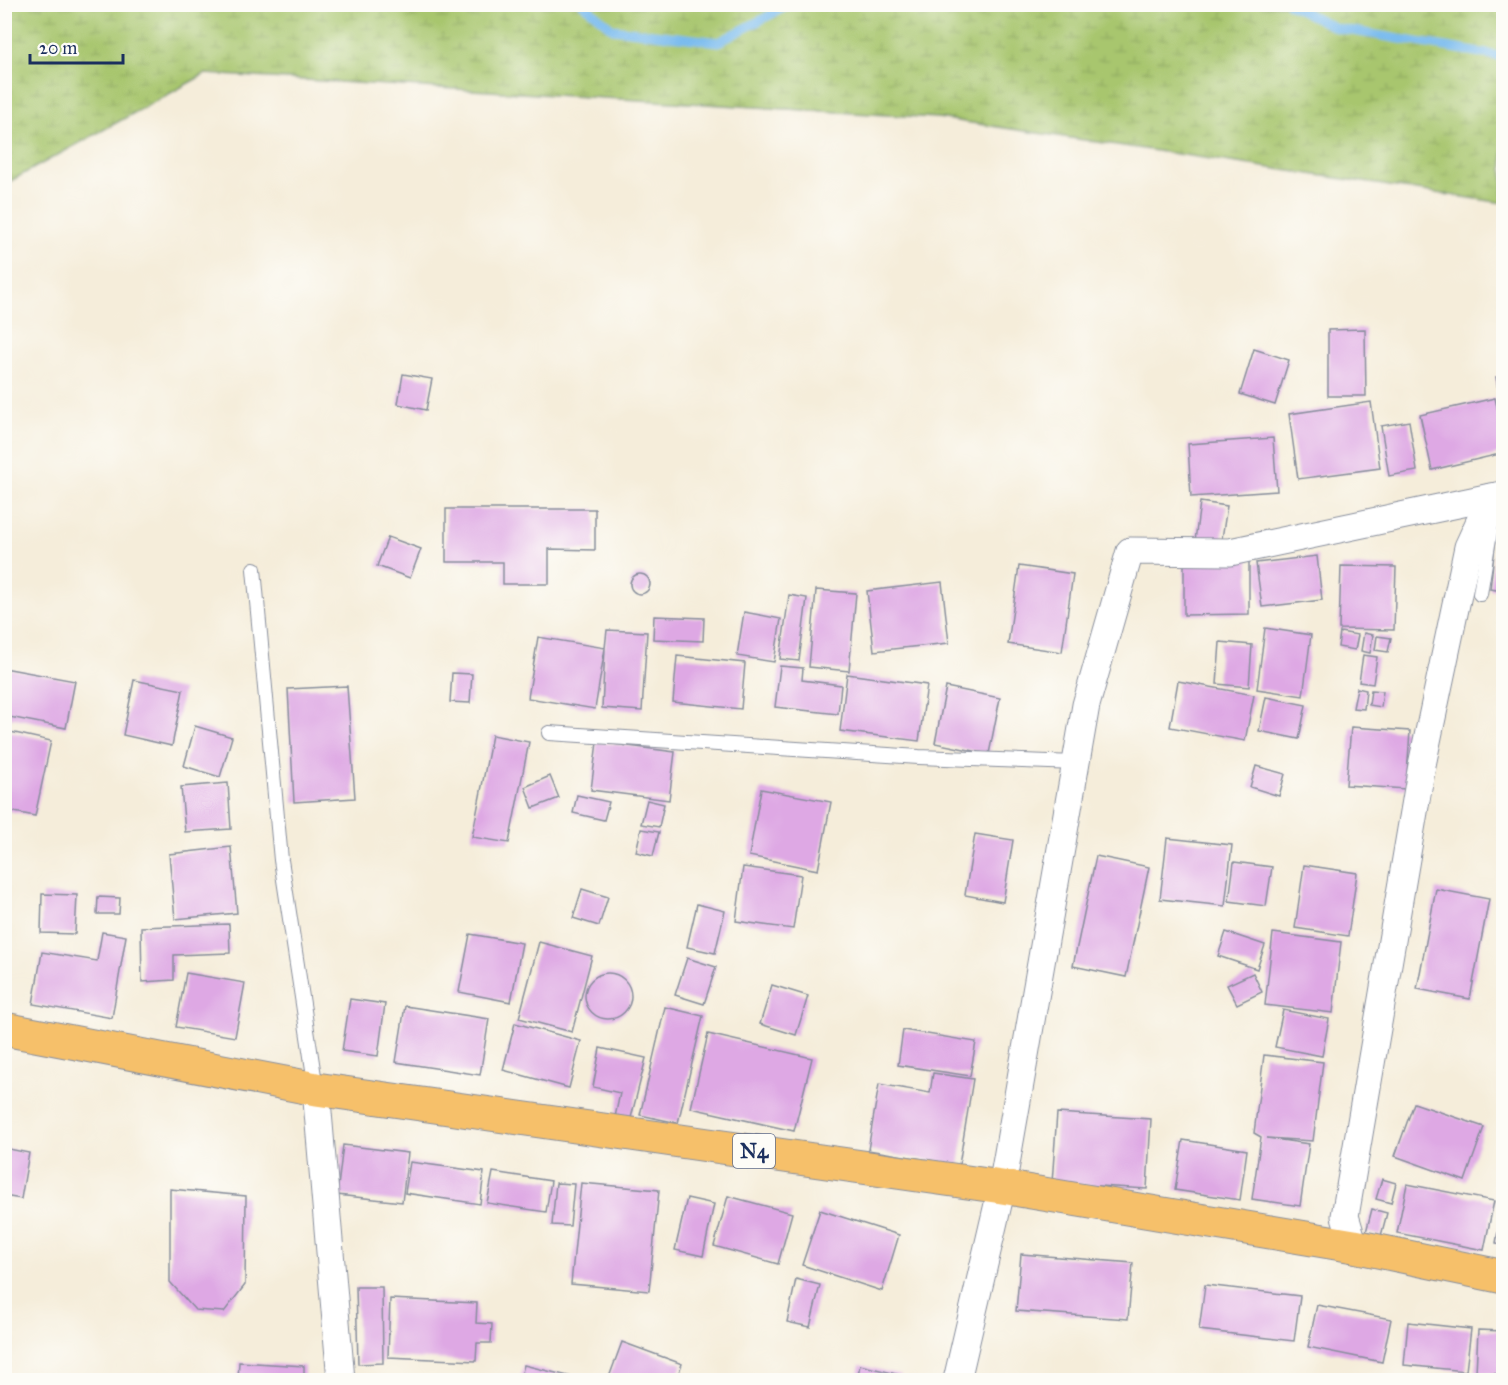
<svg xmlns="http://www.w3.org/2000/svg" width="1508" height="1385" font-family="'IM FELL Great Primer',serif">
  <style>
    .wetland { fill: url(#wetland-marsh); stroke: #627a66; stroke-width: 1.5 }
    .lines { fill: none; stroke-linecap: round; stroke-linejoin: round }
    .stream { stroke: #79bbee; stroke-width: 9 }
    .building { fill: #dea8e4 }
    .service-casing { stroke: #888e9c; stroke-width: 16 }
    .minor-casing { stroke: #888e9c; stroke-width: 29 }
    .trunk-casing { stroke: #888e9c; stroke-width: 35 }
    .service { stroke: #fff; stroke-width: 14 }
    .minor { stroke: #fff; stroke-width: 27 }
    .trunk { stroke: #f6c06b; stroke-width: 33 }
    .labels { text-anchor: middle; stroke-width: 4.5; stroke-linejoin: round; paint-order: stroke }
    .shield { fill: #fdfcf7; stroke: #5f6c8c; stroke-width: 1.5 }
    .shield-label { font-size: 20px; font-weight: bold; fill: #1b2f5e }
  </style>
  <defs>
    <pattern id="wetland-marsh" width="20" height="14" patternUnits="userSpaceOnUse" patternTransform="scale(1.5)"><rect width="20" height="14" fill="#a8c66e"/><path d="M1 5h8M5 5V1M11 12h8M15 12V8" fill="none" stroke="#90aa62"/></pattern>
  </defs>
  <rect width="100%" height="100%" fill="#fdfcf7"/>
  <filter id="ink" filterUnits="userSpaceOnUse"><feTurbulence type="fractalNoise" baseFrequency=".0167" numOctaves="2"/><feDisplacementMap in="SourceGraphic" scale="12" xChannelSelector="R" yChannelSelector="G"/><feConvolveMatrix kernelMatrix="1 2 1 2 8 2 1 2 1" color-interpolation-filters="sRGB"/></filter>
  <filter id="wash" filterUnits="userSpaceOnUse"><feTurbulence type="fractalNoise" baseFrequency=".008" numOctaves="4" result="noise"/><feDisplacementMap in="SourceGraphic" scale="24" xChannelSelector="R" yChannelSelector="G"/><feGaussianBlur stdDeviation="1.35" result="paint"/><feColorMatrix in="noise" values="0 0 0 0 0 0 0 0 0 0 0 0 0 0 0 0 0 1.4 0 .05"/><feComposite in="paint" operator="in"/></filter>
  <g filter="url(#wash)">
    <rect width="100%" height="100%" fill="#f5edda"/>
    <path class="wetland" d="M5 4 1503 5V203L938 118 205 74 5 184Z"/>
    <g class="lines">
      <g class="stream">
        <path d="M583 4 613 29 719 42 791 4"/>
        <path d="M1289 4 1336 28 1504 57"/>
      </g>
    </g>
    <g id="blocks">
      <g class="building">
        <path d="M1365 329 1366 396H1328V330Z"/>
        <path d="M1254 349 1289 360 1275 405 1240 394Z"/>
        <path d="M403 374 432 379 426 410 398 404Z"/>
        <path d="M1504 376V416H1502L1496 377Z"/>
        <path d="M1495 398 1504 437V453L1432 470 1420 415Z"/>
        <path d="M1371 402 1380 468 1298 479 1289 414Z"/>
        <path d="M1409 421 1417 471 1389 476 1381 426Z"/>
        <path d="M1273 438 1277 491 1191 497 1188 444Z"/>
        <path d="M1200 502 1227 506 1221 545 1195 541Z"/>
        <path d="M446 509H595V550L549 549V584H503V562H446Z"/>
        <path d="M1497 528 1504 529V591L1490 589Z"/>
        <path d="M388 537 421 549 410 578 377 566Z"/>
        <path d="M1317 556 1322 600 1262 607 1256 563Z"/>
        <path d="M1184 559H1249V614L1184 615Z"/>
        <path d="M1019 566 1073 574 1062 652 1008 644Z"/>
        <path d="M1341 566 1396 567 1394 630 1339 629Z"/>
        <circle cx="640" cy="584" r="10"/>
        <path d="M942 582 949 643 874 651 867 591Z"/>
        <path d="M816 590 856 593 849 671 809 667Z"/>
        <path d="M789 595 807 598 799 661 780 659Z"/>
        <path d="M744 612 781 619 774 662 737 656Z"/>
        <path d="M654 616 704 618 703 641 653 639Z"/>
        <path d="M1265 628 1311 635 1303 696 1257 689Z"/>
        <path d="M607 630 647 632 642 711 602 708 605 648 595 709 528 698 538 637 605 648Z"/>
        <path d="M1340 632 1358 635 1355 650 1338 647Z"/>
        <path d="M1364 633 1373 635 1370 653 1361 651Z"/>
        <path d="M1377 636 1391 638 1388 652 1375 650Z"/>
        <path d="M1220 642 1252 645 1249 687 1217 684Z"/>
        <path d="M1363 655 1377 657 1373 684 1359 682Z"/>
        <path d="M677 656 745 663 741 709 673 702Z"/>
        <path d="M780 666 803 668 802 680 841 685 838 714 775 707Z"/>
        <path d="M4 668 75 681 66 728 4 716Z"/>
        <path d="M452 673 472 674 470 703 450 702Z"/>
        <path d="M847 674 927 685 919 741 840 731Z"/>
        <path d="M134 680 183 690 172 746 123 735Z"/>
        <path d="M1178 681 1254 695 1245 741 1170 727Z"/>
        <path d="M347 686 355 798 294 802 288 689Z"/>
        <path d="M946 687 1000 698 989 754 935 743Z"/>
        <path d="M1357 688 1366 690 1364 709 1353 708Z"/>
        <path d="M1371 690 1383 691 1381 707 1369 705Z"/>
        <path d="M1266 697 1306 705 1299 739 1259 731Z"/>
        <path d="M195 726 232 737 220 777 184 766Z"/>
        <path d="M1351 727 1410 731 1406 789 1346 785Z"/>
        <path d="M6 731 51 741 35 816 4 810Z"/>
        <path d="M492 735 529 742 509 843 472 837Z"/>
        <path d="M597 742 675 752 669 800 591 790Z"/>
        <path d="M1256 766 1285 774 1279 796 1250 787Z"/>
        <path d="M550 776 559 798 533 808 525 787Z"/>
        <path d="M228 783 231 829 185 832 181 787Z"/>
        <path d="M761 789 831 802 818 870 749 856Z"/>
        <path d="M577 795 609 802 604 820 573 813Z"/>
        <path d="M647 800 664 804 659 827 641 824Z"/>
        <path d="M641 829 659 832 653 856 636 852Z"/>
        <path d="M975 834 1013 840 1003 902 965 895Z"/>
        <path d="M1167 838 1232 845 1225 906 1160 899Z"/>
        <path d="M231 847 237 913 175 919 169 854Z"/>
        <path d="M1096 856 1149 867 1126 977 1073 966Z"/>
        <path d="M1234 862 1272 867 1266 906 1229 901Z"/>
        <path d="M1304 865 1357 873 1348 936 1295 928Z"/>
        <path d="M743 867 801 875 793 929 736 921Z"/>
        <path d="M582 889 608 897 599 926 573 918Z"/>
        <path d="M1436 889 1489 899 1470 999 1417 989Z"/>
        <path d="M42 894 77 895 75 934 41 933Z"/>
        <path d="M98 897 120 898 119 914H97Z"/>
        <path d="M697 904 725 911 715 953 687 947Z"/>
        <path d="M229 924 230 953 174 955V980L142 982 141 927Z"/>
        <path d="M102 932 126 936 112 1018 33 1004 42 952 97 961Z"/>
        <path d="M1226 932 1265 945 1257 969 1218 956Z"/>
        <path d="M1273 933 1341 942 1333 1013 1265 1005Z"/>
        <path d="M470 934 522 943 511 1002 459 992Z"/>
        <path d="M539 942 592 956 572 1032 519 1018Z"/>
        <path d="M687 958 716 967 704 1004 675 995Z"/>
        <path d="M186 973 245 983 235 1037 176 1027Z"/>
        <path d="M1253 973 1262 992 1237 1004 1227 985Z"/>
        <circle cx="608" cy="996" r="23"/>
        <path d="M772 985 808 996 796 1035 760 1024Z"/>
        <path d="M350 999 385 1004 378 1056 342 1051Z"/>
        <path d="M405 1006 489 1019 480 1075 396 1062Z"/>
        <path d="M665 1007 703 1016 678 1123 640 1115Z"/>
        <path d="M1283 1010 1329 1019 1322 1056 1275 1047Z"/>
        <path d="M515 1023 581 1041 569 1088 503 1070Z"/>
        <path d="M903 1030 976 1042 970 1076 898 1065Z"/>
        <path d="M708 1034 812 1058 794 1131 691 1108Z"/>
        <path d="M600 1048 646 1058 631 1118 615 1117 620 1093 593 1087Z"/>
        <path d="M1264 1055 1323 1062 1313 1141 1267 1138 1309 1144 1300 1206 1252 1199 1261 1137 1254 1133Z"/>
        <path d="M933 1073 973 1079 959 1165 868 1150 879 1084 930 1093Z"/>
        <path d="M1414 1103 1484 1127 1465 1181 1395 1156Z"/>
        <path d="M1057 1113 1151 1119 1147 1189 1052 1183Z"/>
        <path d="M1183 1140 1247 1150 1240 1200 1175 1190Z"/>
        <path d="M343 1145 408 1153 402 1202 337 1195Z"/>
        <path d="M4 1148 29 1153 21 1199 4 1196Z"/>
        <path d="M410 1162 484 1172 480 1204 405 1193Z"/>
        <path d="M493 1172 551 1181 546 1212 487 1203Z"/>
        <path d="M1382 1179 1396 1183 1391 1203 1376 1199Z"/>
        <path d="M556 1183 574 1184 570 1226 552 1225Z"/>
        <path d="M581 1183 659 1190 649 1291 571 1284Z"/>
        <path d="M1407 1184 1494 1201 1484 1250 1397 1233Z"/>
        <path d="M170 1189 246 1196 245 1285 224 1312 195 1310 170 1282Z"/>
        <path d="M728 1196 792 1213 778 1264 714 1246Z"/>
        <path d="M687 1198 714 1204 703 1256 675 1250Z"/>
        <path d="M1372 1209 1387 1213 1381 1236 1366 1232Z"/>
        <path d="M1502 1209H1504V1245L1496 1243Z"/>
        <path d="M820 1210 899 1235 882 1291 802 1265Z"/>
        <path d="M1021 1254 1133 1263 1128 1319 1016 1311Z"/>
        <path d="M796 1279 820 1285 810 1327 787 1322Z"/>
        <path d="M1205 1285 1300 1296 1294 1341 1199 1330Z"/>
        <path d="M356 1287H382L383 1363 358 1364Z"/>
        <path d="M390 1299 477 1303 476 1323 492 1324 491 1343H477L476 1361 388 1357Z"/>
        <path d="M1317 1305 1391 1319 1382 1362 1308 1347Z"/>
        <path d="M1408 1322 1471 1329 1466 1371 1404 1365Z"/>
        <path d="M1478 1330 1504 1331V1374L1476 1373Z"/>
        <path d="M622 1342 682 1364 676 1380H608Z"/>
        <path d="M239 1362 304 1366V1380H238Z"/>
        <path d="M524 1365 576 1378 575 1380H520Z"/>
        <path d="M860 1365 900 1375 899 1380H857Z"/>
      </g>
    </g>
  </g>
  <g filter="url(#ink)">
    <use href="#blocks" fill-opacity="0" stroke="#888e9c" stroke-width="1.5"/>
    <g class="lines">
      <defs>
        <g id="service">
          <path d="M254 569 281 860 316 1089"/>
          <path d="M1480 594 1492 520 1504 510"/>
          <path d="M549 733 919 757 1076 763"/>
        </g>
        <g id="minor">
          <path d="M316 1089 341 1380"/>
          <path d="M1354 1246 1345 1216 1422 765 1468 547 1491 497 1502 495"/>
          <path d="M957 1380 1002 1187 1086 705 1130 551 1230 552 1491 497"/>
        </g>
        <path id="trunk" d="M4 1029 316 1089 1002 1187 1354 1246 1504 1277"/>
      </defs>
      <use href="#service" class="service-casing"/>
      <use href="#minor" class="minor-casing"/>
      <use href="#trunk" class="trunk-casing"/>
      <use href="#service" class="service"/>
      <use href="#minor" class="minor"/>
      <use href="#trunk" class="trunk"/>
    </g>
  </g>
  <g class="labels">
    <rect class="shield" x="733" y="1134" width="42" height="34" rx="4.5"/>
    <g class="shield-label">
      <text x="754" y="1158">N4</text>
    </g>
  </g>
  <rect width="1508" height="1385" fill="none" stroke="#fdfcf7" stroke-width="24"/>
  <path d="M30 54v9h93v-9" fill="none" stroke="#1b2f5e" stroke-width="3"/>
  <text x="39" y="54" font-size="18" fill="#1b2f5e" stroke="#fdfcf7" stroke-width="4.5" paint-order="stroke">20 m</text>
</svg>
